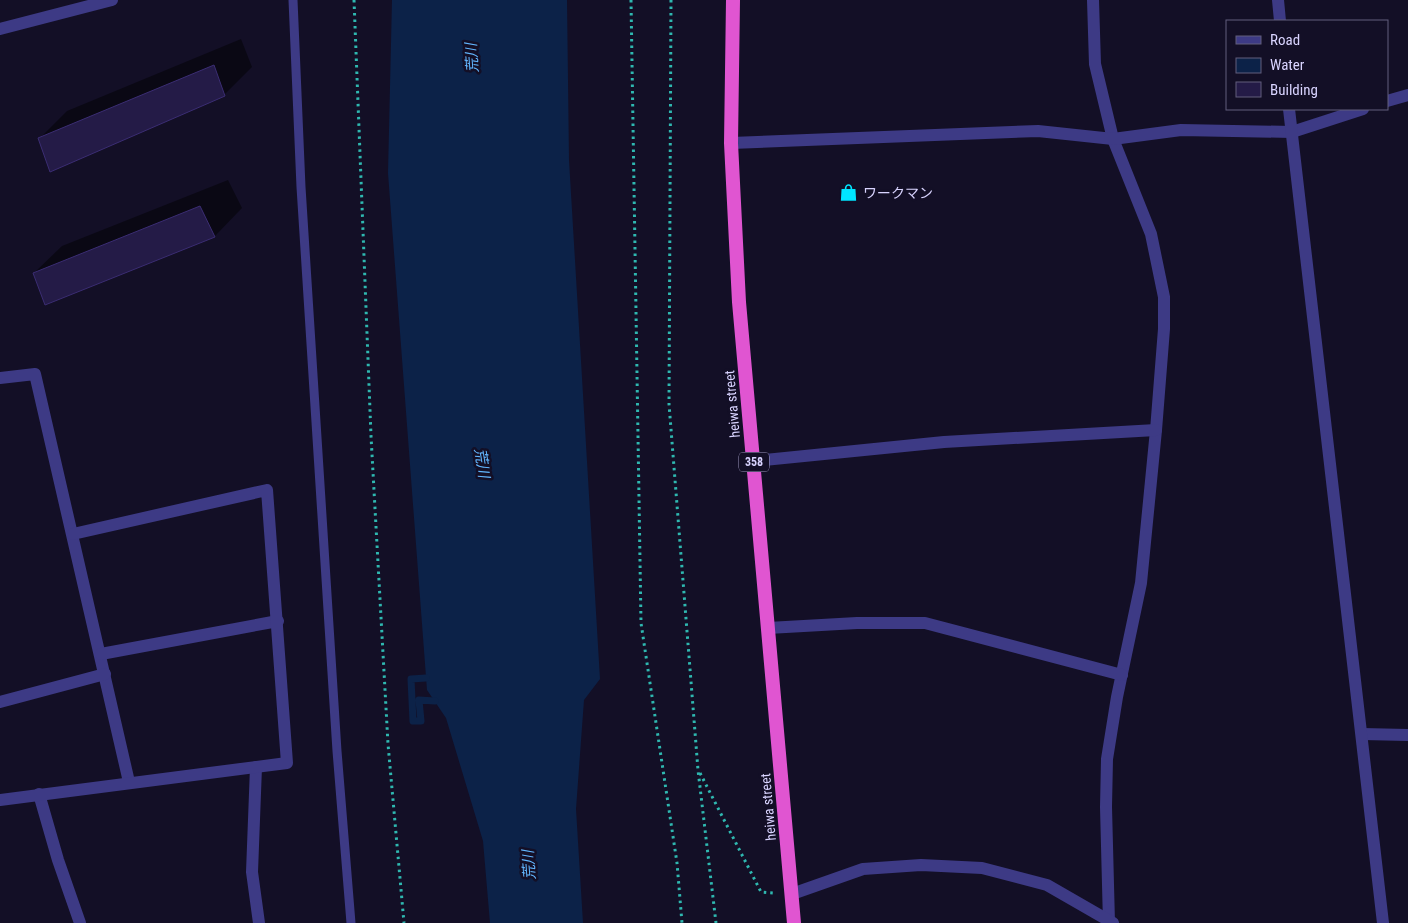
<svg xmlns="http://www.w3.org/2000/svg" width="1408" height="923" font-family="'Roboto Condensed','Noto Sans JP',sans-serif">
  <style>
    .water { fill: #0c2248 }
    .shadow { fill: #0007 }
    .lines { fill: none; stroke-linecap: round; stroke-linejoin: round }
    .stream { stroke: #0c2248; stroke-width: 7 }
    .building { fill: #241b47; stroke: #3b2d73 }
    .path { stroke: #2fb8b0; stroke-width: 3; stroke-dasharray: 2.5 4; stroke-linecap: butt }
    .service { stroke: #3d3a85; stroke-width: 9 }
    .minor { stroke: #3d3a85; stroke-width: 12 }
    .tertiary { stroke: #3d3a85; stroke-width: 12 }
    .trunk { stroke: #e055d1; stroke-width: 14 }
    .labels { text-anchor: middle; stroke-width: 5; stroke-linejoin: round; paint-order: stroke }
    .shield { fill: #130f26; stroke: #9e99be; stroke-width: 1 }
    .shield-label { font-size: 12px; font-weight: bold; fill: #d9d4ff }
    .poi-label { font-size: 14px; fill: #d9d4ff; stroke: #130f26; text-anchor: start }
    .street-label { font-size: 14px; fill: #d9d4ff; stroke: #130f26 }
    .water-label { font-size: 15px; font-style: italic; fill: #62b6ff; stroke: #130f26 }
  </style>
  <rect width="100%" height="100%" fill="#130f26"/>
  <path class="water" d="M392 0H567L569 160 600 679 584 700 576 809 583 923H490L483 841 446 718 427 690 388 173Z"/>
  <g class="shadow">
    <path d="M241 39 252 67 224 95 40 138 67 111Z"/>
    <path d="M228 180 242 208 215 236 46 303 34 273 62 246Z"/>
  </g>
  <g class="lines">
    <path class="stream" d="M426 678 411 679 413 721H421L419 700 435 701"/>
  </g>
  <g class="building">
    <path d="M214 65 225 96 50 172 38 138Z"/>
    <path d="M200 206 215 237 45 305 33 273Z"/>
  </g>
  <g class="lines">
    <g class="path">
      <path d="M354 0 371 436 388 744 404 923"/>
      <path d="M631 0 641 623 677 863 682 923"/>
      <path d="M671 0 669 404 698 770 716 923"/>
      <path d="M700 773 761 892 773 893"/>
    </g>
    <path class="service" d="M293 0 301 187 337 751 351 923"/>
    <g class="minor">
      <path d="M1093 0 1095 64 1113 139 1151 234 1164 297V329L1156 430 1141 583 1117 697 1107 759 1106 807 1109 923"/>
      <path d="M0 29 112 0"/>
      <path d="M1387 101 1408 95"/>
      <path d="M731 143 1038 131 1113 139 1181 130 1292 132 1363 109"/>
      <path d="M0 378 35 374 129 782"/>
      <path d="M754 461 944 442 1156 430"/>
      <path d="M768 628 857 623H925L1122 675"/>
      <path d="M101 654 278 621"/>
      <path d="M0 702 105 674"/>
      <path d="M1362 734 1408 735"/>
      <path d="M256 767 252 872 259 923"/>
      <path d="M39 794 58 860 80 923"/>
      <path d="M0 800 287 763 267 490 73 534"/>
      <path d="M792 894 863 869 921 865 982 868 1047 885 1113 923"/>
    </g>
    <g class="tertiary">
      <path d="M1278 0 1280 21"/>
      <path d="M1289 109 1383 923"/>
    </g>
    <path class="trunk" d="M733 0 731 143 739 302 794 923"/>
  </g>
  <defs>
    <symbol id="shop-bare" viewBox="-9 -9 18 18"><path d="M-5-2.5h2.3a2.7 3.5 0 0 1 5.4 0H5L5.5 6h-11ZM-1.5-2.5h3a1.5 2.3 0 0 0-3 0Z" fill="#00e5ff" stroke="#130f26" stroke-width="2.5" paint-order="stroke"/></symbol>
  </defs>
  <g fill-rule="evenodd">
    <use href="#shop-bare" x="836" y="180" width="25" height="25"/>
  </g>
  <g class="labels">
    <rect class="shield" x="739" y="452.5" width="30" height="19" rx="4"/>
    <g class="shield-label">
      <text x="754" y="466">358</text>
    </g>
    <g class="poi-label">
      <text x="863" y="198">ワークマン</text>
    </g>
    <g class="street-label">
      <text transform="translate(732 404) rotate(-95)" y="5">heiwa street</text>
      <text transform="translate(768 807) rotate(-95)" y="5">heiwa street</text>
    </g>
    <g class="water-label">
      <text transform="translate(472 58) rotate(-94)" y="5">荒川</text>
      <text transform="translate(482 463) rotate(81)" y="5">荒川</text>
      <text transform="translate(529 865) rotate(-94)" y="5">荒川</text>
    </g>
  </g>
  <rect x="1226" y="20" width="162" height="90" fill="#130f26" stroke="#625e7d"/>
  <rect x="1236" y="36" width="25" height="8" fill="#3d3a85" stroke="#625e7d"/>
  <text x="1270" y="45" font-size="15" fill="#d9d4ff">Road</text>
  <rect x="1236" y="58" width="25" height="15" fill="#0c2248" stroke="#625e7d"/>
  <text x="1270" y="70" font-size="15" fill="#d9d4ff">Water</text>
  <rect x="1236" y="82" width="25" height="15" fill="#241b47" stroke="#625e7d"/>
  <text x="1270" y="95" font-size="15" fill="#d9d4ff">Building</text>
</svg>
